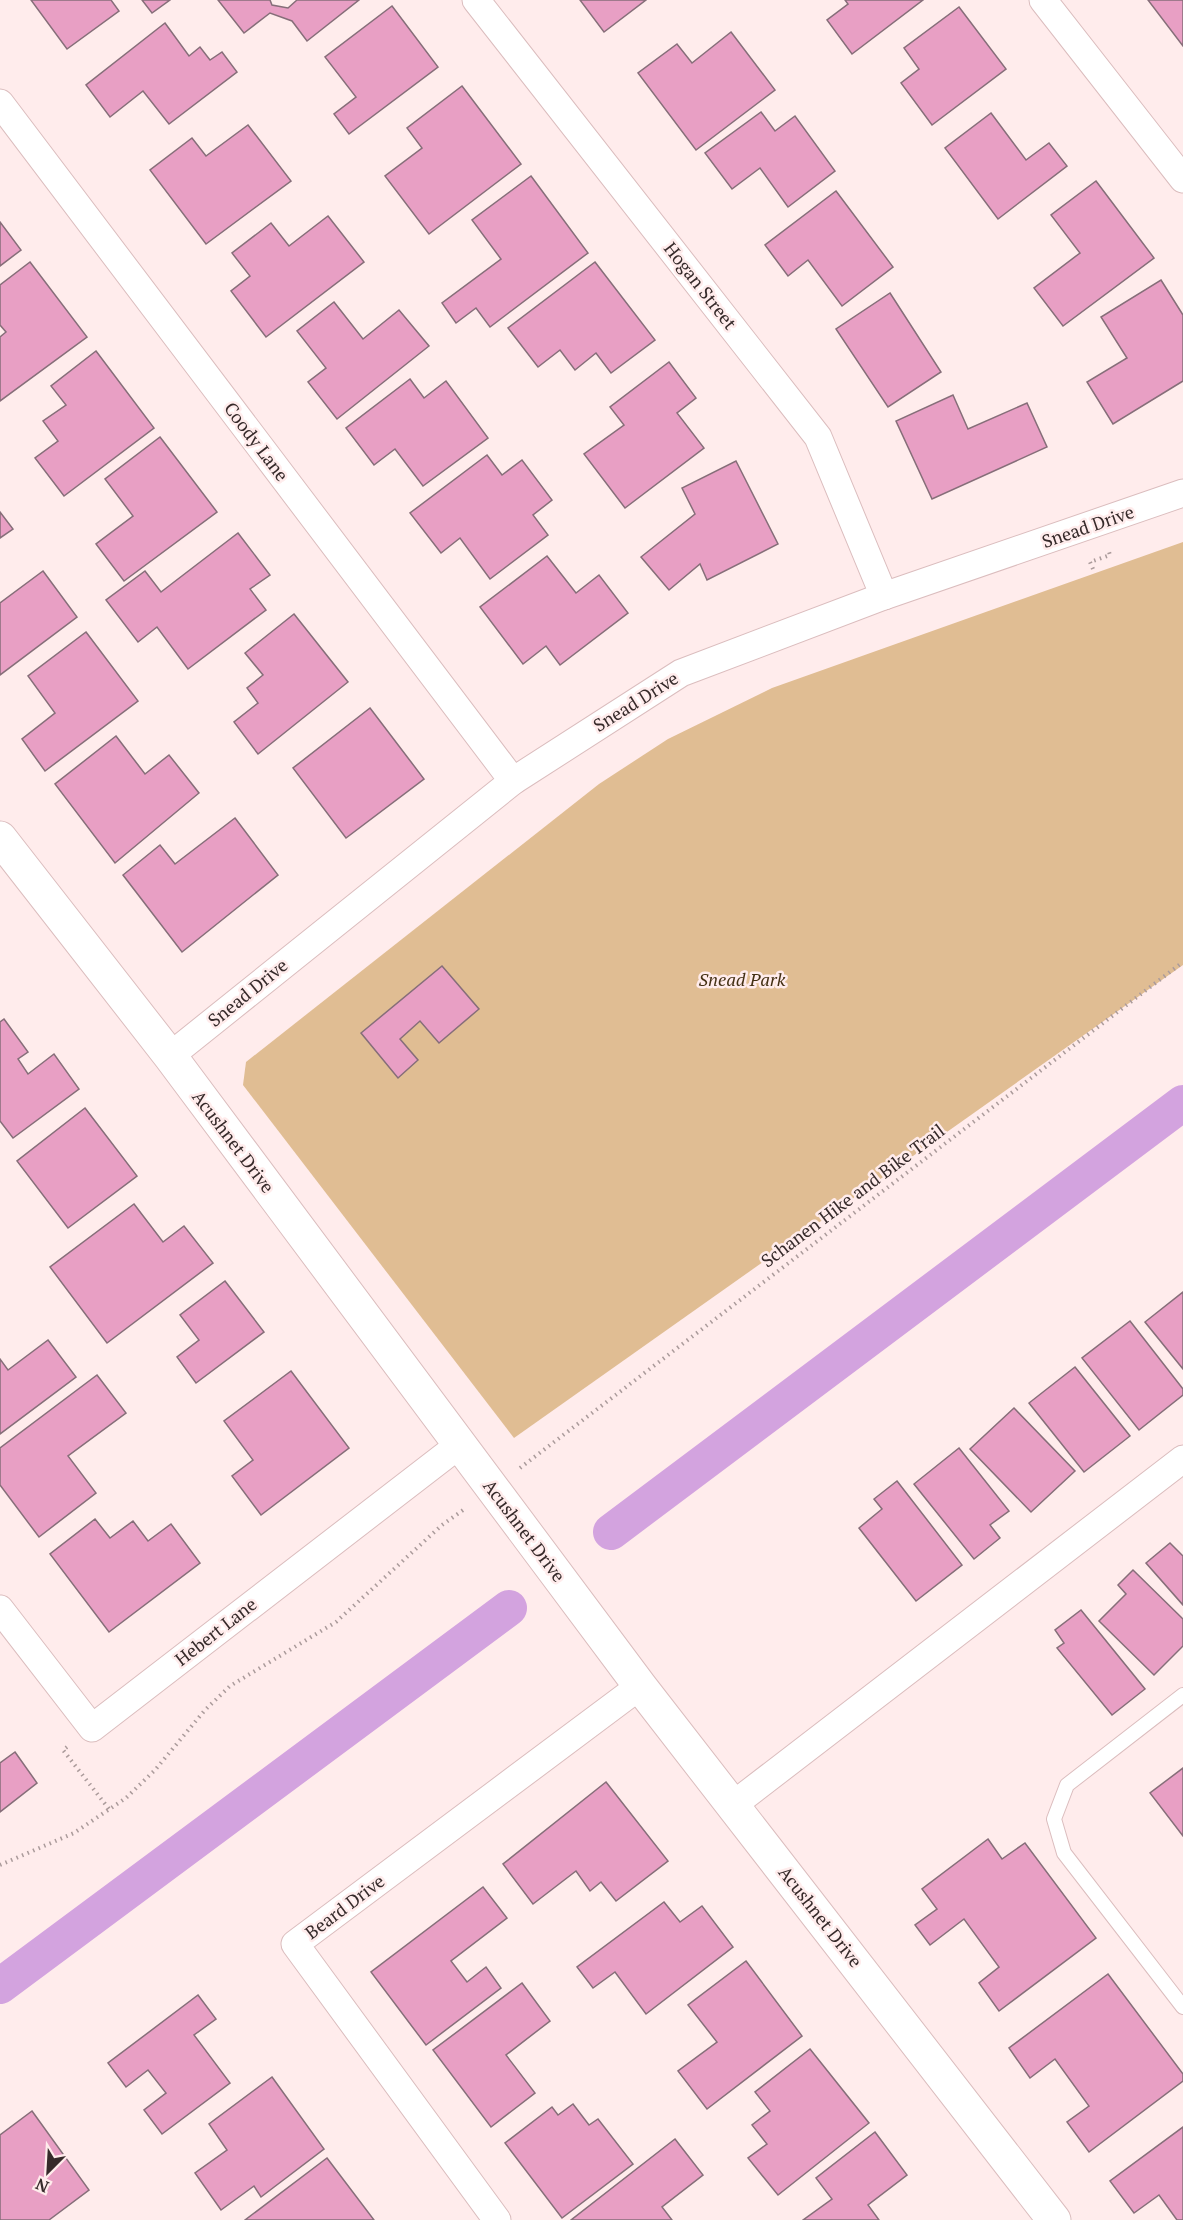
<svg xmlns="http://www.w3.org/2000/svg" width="1183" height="2220" font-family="'PT Serif',serif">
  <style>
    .green { fill: #e0bd93 }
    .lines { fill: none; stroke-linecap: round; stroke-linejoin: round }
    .canal { stroke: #d3a3df; stroke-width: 36 }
    .building { fill: #e89fc4; stroke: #866e79; stroke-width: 1.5 }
    .lane-casing { stroke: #dbbdbe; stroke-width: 16 }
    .street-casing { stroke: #dbbdbe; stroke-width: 29 }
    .secondary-casing { stroke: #dbbdbe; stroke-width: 35 }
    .path { stroke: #ab9b9b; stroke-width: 4; stroke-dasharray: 1.5 4.5; stroke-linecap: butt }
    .lane { stroke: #fff; stroke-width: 14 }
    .street { stroke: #fff; stroke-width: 27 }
    .secondary { stroke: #fff; stroke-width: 33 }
    .labels { text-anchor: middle; stroke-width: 5; stroke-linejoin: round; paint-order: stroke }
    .street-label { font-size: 18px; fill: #362a2a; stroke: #ffecec }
    .park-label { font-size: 18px; font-style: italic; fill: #443014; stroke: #ffecec }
  </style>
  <rect width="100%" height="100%" fill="#ffecec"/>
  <path class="green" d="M1183 542V965L514 1438 243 1085 246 1062 599 784 668 739 772 688Z"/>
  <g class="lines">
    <g class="canal">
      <path d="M611 1532 1183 1103"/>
      <path d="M0 1986 509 1608"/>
    </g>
  </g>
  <g class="building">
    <path d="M31 0H111L119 11 67 49Z"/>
    <path d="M142 0H170L152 13Z"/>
    <path d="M218 0H270L272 5 288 8 297 0H359L307 41 292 21 270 13 244 33Z"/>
    <path d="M580 0H646L604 32Z"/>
    <path d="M845 0H923L852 54 827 20 848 4Z"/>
    <path d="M1148 0H1183V46Z"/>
    <path d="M392 6 438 67 349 134 334 114 356 97 325 57Z"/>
    <path d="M959 7 1006 69 932 125 901 83 919 69 904 48Z"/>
    <path d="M165 23 189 56 200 47 210 60 222 52 237 72 169 124 143 91 110 117 86 85Z"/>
    <path d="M731 32 775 90 696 150 638 73 677 44 692 63Z"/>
    <path d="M462 86 521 164 429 234 385 176 422 148 407 128Z"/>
    <path d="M761 112 775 131 795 116 835 171 788 207 760 168 732 189 705 153Z"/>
    <path d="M991 113 1026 160 1049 143 1067 166 998 219 945 148Z"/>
    <path d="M248 125 291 181 206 244 150 170 192 138 206 156Z"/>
    <path d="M531 176 588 253 490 327 476 308 456 323 442 303 501 259 472 220Z"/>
    <path d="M1096 181 1154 258 1063 326 1034 288 1080 253 1051 215Z"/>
    <path d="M836 191 893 267 842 306 808 260 788 276 765 245Z"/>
    <path d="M328 216 364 262 266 337 231 291 250 276 232 253 271 223 289 246Z"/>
    <path d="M0 222 21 250 0 266Z"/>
    <path d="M30 262 87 337 0 401V337L6 332 0 325V285Z"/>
    <path d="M595 262 655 340 611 373 596 353 575 370 560 350 538 367 508 328Z"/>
    <path d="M1161 280 1183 315V381L1113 424 1087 382 1127 358 1101 317Z"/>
    <path d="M890 293 941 372 888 407 836 329Z"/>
    <path d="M334 302 363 339 399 310 429 346 337 419 308 382 326 368 297 331Z"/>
    <path d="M96 351 154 428 64 496 35 458 58 441 43 421 66 405 51 386Z"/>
    <path d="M669 362 696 398 677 413 704 448 625 508 584 454 624 425 610 407Z"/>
    <path d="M410 379 424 398 446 381 488 438 423 486 395 449 374 465 346 428Z"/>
    <path d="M953 395 968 429 1027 403 1047 447 932 499 896 421Z"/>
    <path d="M160 437 217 512 124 581 96 544 133 516 105 479Z"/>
    <path d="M487 455 502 475 522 460 552 500 533 515 548 535 490 579 460 538 441 553 410 513Z"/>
    <path d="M736 461 778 544 707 580 700 564 669 590 641 557 695 514 682 488Z"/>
    <path d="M0 512 13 529 0 538Z"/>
    <path d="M238 533 270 575 250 589 266 610 188 669 157 627 138 642 106 600 145 571 161 592Z"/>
    <path d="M547 556 576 593 599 575 628 613 560 665 546 646 523 664 480 607Z"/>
    <path d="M43 571 77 617 0 675V603Z"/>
    <path d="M294 614 348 682 258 754 234 722 258 703 247 688 263 675 245 653Z"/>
    <path d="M86 632 138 701 45 771 22 739 55 713 28 676Z"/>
    <path d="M370 708 424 779 346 838 293 768Z"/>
    <path d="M116 736 145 774 169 755 199 793 115 863 55 784Z"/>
    <path d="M235 818 278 875 182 952 123 875 160 845 175 864Z"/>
    <path d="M442 966 479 1009 439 1043 420 1021 400 1039 418 1060 398 1078 361 1033Z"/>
    <path d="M4 1019 28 1052 18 1059 28 1074 54 1054 79 1089 13 1138 0 1121V1022Z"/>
    <path d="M85 1108 137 1176 68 1228 17 1161Z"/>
    <path d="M134 1204 163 1242 184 1226 213 1263 107 1343 50 1267Z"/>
    <path d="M225 1281 264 1332 196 1383 177 1357 199 1340 180 1315Z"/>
    <path d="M1183 1292V1369L1145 1322Z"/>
    <path d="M1130 1321 1183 1389V1395L1139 1430 1082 1358Z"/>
    <path d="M48 1340 76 1377 0 1434V1359L8 1370Z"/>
    <path d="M1075 1367 1130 1436 1084 1472 1029 1403Z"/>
    <path d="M291 1371 349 1448 261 1515 232 1476 253 1460 224 1421Z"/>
    <path d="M97 1375 126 1413 68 1456 96 1493 39 1537 0 1485V1448Z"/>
    <path d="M1014 1408 1075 1471 1031 1512 970 1449Z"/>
    <path d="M959 1448 1009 1511 990 1525 1000 1538 974 1559 914 1484Z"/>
    <path d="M897 1481 962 1565 916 1601 859 1528 882 1509 874 1499Z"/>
    <path d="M95 1519 110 1538 133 1521 148 1541 171 1524 200 1563 109 1632 50 1554Z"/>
    <path d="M1170 1543 1183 1556V1605L1146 1563Z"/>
    <path d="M1133 1570 1183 1619V1646L1154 1675 1099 1621 1126 1594 1118 1585Z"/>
    <path d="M1081 1610 1145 1689 1112 1715 1057 1648 1064 1643 1055 1630Z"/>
    <path d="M15 1752 37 1783 0 1812V1763Z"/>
    <path d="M1183 1768V1836L1150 1793Z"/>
    <path d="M606 1782 668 1861 616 1901 601 1882 590 1891 576 1871 533 1904 503 1864Z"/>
    <path d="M988 1839 1002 1859 1025 1843 1096 1938 999 2011 979 1983 999 1967 964 1919 930 1945 915 1925 937 1909 922 1889Z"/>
    <path d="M483 1887 507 1918 451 1961 467 1982 486 1967 501 1988 426 2045 371 1972Z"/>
    <path d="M664 1902 680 1922 702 1906 733 1947 646 2014 615 1972 593 1988 577 1967Z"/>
    <path d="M746 1961 802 2036 707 2109 678 2071 717 2042 688 2005Z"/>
    <path d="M1108 1974 1183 2074V2081L1089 2152 1067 2122 1089 2106 1055 2059 1030 2078 1009 2048Z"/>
    <path d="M522 1983 550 2021 506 2055 535 2093 491 2127 433 2050Z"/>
    <path d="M198 1995 216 2019 194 2035 230 2083 162 2134 144 2110 166 2093 148 2070 126 2087 108 2063Z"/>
    <path d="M810 2049 869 2123 778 2195 748 2158 767 2144 752 2125 770 2111 755 2092Z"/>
    <path d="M272 2077 324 2149 261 2197 254 2186 221 2210 195 2173 227 2150 209 2124Z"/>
    <path d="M573 2104 589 2125 598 2119 633 2164 562 2218 505 2143 552 2107 558 2115Z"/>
    <path d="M32 2111 89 2190 49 2220H0V2135Z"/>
    <path d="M1183 2127V2220H1177L1159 2195 1134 2213 1110 2181Z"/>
    <path d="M875 2132 907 2175 868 2205 879 2220H803L832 2199 816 2178Z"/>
    <path d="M675 2139 703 2175 662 2207 672 2220H571Z"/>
    <path d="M327 2158 374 2220H245Z"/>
  </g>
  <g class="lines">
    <defs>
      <path id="lane" d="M1183 1695 1067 1785 1054 1819 1064 1853 1183 2007"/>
      <g id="street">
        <path d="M476 0 818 437 884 596"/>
        <path d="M1043 0 1183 179"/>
        <path d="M0 103 513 781"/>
        <path d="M170 1056 513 781 681 673 884 596 1183 493"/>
        <path d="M0 1609 92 1728 459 1445"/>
        <path d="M733 1805 1183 1459"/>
        <path d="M497 2220 295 1944 640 1686"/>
      </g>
      <path id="secondary" d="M0 838 170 1056 640 1686 1054 2220"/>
    </defs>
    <use href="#lane" class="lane-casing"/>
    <use href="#street" class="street-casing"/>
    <use href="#secondary" class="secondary-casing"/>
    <g class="path">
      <path d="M1093 569 1090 562 1110 555 1109 552"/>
      <path d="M520 1468 1183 962"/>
      <path d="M67 1747 63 1750 109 1809"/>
      <path d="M0 1865 74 1833 126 1798 155 1770 205 1710 230 1686 336 1622 442 1525 466 1508"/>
    </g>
    <use href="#lane" class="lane"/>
    <use href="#street" class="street"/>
    <use href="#secondary" class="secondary"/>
  </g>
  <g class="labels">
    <g class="street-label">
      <text transform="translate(700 286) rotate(52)" y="6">Hogan Street</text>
      <text transform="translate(256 442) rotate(53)" y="6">Coody Lane</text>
      <text transform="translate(1088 527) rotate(-19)" y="6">Snead Drive</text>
      <text transform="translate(636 702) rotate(-32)" y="6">Snead Drive</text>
      <text transform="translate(248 993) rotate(-39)" y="6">Snead Drive</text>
      <text transform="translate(233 1142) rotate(53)" y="6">Acushnet Drive</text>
      <text transform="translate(853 1196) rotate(-37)" y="6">Schanen Hike and Bike Trail</text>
      <text transform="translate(524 1531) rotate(53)" y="6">Acushnet Drive</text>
      <text transform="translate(216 1632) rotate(-38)" y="6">Hebert Lane</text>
      <text transform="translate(345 1907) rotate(-37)" y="6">Beard Drive</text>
      <text transform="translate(820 1917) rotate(52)" y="6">Acushnet Drive</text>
    </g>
    <g class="park-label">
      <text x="742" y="986">Snead Park</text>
    </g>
  </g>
  <g transform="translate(48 2172) rotate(204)" stroke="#ffecec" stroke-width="4.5" paint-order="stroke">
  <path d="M0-4.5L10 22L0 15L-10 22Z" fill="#362a2a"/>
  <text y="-9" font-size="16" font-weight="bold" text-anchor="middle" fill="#362a2a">N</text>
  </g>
</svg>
